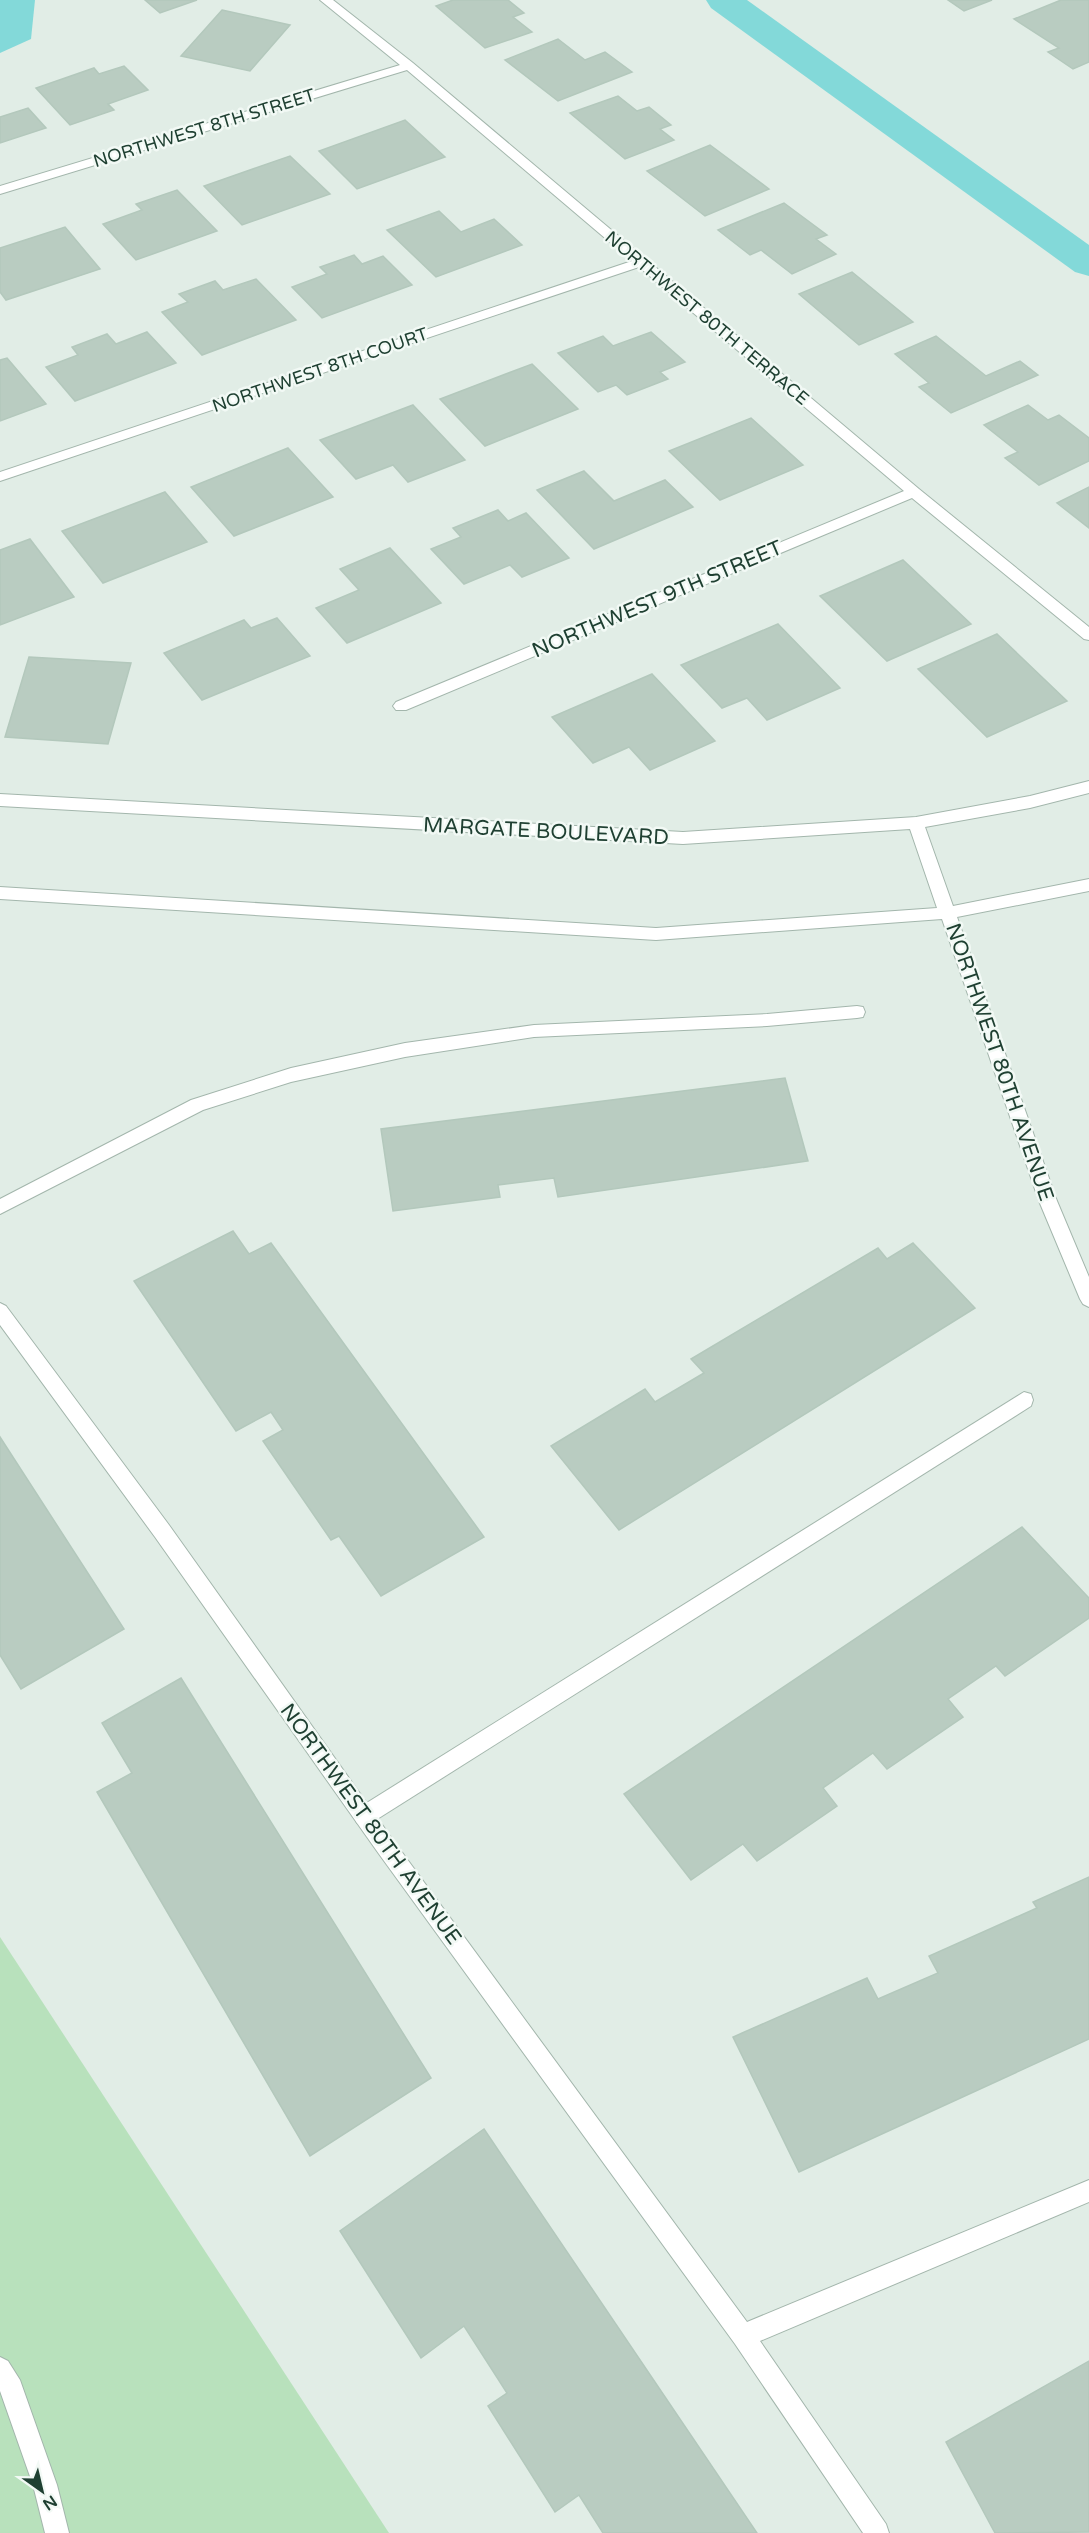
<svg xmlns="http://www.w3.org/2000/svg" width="1089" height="2533" font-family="'Varela Round',sans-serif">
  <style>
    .green { fill: #b8e1bc }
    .water { fill: #83d9d9 }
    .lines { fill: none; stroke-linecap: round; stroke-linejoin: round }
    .canal { fill: #83d9d9; fill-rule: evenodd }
    .building { fill: #b9ccc1; stroke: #b3c8bc; stroke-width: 1.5 }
    .service-casing { stroke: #a3b6ac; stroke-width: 2 }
    .minor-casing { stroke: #a3b6ac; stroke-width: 2 }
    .tertiary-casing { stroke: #a3b6ac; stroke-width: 2 }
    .service { fill: #fff; fill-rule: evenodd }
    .minor { fill: #fff; fill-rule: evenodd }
    .tertiary { fill: #fff; fill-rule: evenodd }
    .labels { text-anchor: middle; stroke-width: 5; stroke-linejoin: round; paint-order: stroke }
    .far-street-label { font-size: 18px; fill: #1f4032; stroke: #f2f9f5 }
    .street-label { font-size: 21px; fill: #1f4032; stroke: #f2f9f5 }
  </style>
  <rect width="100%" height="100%" fill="#e1ede6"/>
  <path class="green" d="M0 1937 389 2533H0Z"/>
  <path class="water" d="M0 0H35L31 39 0 53Z"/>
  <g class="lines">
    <path class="canal" d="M706 0H747L1089 245V276L1075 272 711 8Z"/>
  </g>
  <g class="building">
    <path d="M145 0H197L160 13Z"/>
    <path d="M453 0H508L524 13 513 17 532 32 485 48 436 6Z"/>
    <path d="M948 0H992L964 11Z"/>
    <path d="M1061 0H1089V62L1073 69 1048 52 1059 48 1014 19Z"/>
    <path d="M222 10 290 25 250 71 181 56Z"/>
    <path d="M558 39 585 60 605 52 632 72 558 101 505 60Z"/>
    <path d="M124 66 148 90 108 104 114 110 70 125 36 88 94 68 99 74Z"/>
    <path d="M618 96 637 111 649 107 671 125 660 129 674 140 625 159 570 113Z"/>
    <path d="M28 108 46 128 0 143V117Z"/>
    <path d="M405 120 445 157 357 189 319 151Z"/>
    <path d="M710 145 769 189 705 216 647 171Z"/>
    <path d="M290 156 330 194 242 225 204 186Z"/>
    <path d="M177 190 217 231 136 260 103 224 142 210 136 204Z"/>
    <path d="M784 203 827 235 816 239 836 254 792 274 761 250 750 255 718 230Z"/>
    <path d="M439 211 461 232 494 219 522 245 436 277 387 230Z"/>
    <path d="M65 227 100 269 6 300 0 292V248Z"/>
    <path d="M354 255 362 264 383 256 412 285 322 318 292 287 327 274 320 267Z"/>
    <path d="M852 272 913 322 859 345 799 294Z"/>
    <path d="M256 279 296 320 202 355 162 312 188 302 179 294 215 281 223 290Z"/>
    <path d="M147 332 176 363 75 401 46 367 78 355 72 347 107 334 116 344Z"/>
    <path d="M651 332 685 362 660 372 668 379 627 395 616 385 598 392 558 353 603 336 613 346Z"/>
    <path d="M936 336 986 376 1020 361 1038 375 951 413 919 387 929 383 895 354Z"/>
    <path d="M7 358 46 404 0 421V360Z"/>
    <path d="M532 364 578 409 485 446 440 399Z"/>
    <path d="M413 405 465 460 408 482 393 465 356 479 320 440Z"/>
    <path d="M1028 405 1048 420 1059 415 1089 438V461L1039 485 1005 458 1018 452 984 425Z"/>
    <path d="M751 418 803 465 720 500 669 451Z"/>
    <path d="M288 448 333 497 234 536 191 487Z"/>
    <path d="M584 471 614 501 665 480 693 507 594 549 537 490Z"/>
    <path d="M1089 487V528L1057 503Z"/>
    <path d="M165 492 207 542 103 583 62 531Z"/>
    <path d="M498 510 508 521 526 513 569 558 522 577 510 565 464 584 431 549 461 537 453 528Z"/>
    <path d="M30 539 74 597 0 625V550Z"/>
    <path d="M390 548 441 603 347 643 316 608 359 590 340 569Z"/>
    <path d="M903 560 971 624 887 661 820 596Z"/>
    <path d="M277 618 310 656 202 700 164 653 244 620 251 628Z"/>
    <path d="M778 624 840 688 767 720 747 698 722 708 681 665Z"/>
    <path d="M997 634 1067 701 987 737 918 669Z"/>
    <path d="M29 657 131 663 108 744 5 737Z"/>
    <path d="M652 674 715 741 650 770 629 747 593 763 552 717Z"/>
    <path d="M785 1078 808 1161 558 1197 554 1178 498 1185 500 1197 393 1211 381 1129Z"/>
    <path d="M233 1231 249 1254 271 1243 484 1537 381 1596 339 1536 331 1540 263 1441 283 1430 271 1412 236 1431 134 1281Z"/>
    <path d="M913 1243 975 1308 619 1530 551 1446 645 1389 655 1402 704 1373 691 1359 878 1248 887 1259Z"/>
    <path d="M0 1437 124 1629 21 1689 0 1655Z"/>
    <path d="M1022 1527 1089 1598V1618L1005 1676 996 1666 948 1699 963 1717 887 1769 873 1753 823 1788 837 1806 757 1861 743 1844 691 1880 624 1794Z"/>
    <path d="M181 1678 431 2078 310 2156 97 1792 132 1773 102 1723Z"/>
    <path d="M1089 1877V2039L799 2172 733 2037 867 1978 878 1999 938 1973 929 1956 1037 1908 1033 1902Z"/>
    <path d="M484 2129 757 2533H603L579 2495 555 2512 488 2406 507 2393 464 2326 421 2358 340 2231Z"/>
    <path d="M1089 2361V2532L995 2533 946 2442Z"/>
  </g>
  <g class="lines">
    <defs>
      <g id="service">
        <path d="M1024 1392 1031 1394 1033 1400 1031 1406 371 1823 364 1826 357 1823 354 1816 357 1809Z"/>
        <path d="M0 2357 8 2361 20 2380 57 2485 69 2533H45L33 2485 0 2391Z"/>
      </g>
      <g id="minor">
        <path d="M320 0H333L413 63 919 489 1089 627V640L1084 639 912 498 406 710H396L393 706 396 702 904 491 639 267 0 481V472L632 261 407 70 0 194V186L400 65Z"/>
        <path d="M857 1006 863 1007 865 1012 863 1017 857 1018 767 1026 534 1037 405 1057 291 1082 203 1110 0 1214V1199L191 1100 291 1068 405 1043 534 1025 767 1014Z"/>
        <path d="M0 1303 6 1306 169 1525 393 1840 747 2322 1089 2180V2202L760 2341 886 2524 889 2533H863L735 2344 379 1854 155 1537 0 1325Z"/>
      </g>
      <path id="tertiary" d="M1089 781V793L1030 808 925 827 953 906 1089 879V891L957 917 1057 1201 1089 1277V1307L1083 1304 1080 1299 1039 1201 942 919 656 940 0 899V887L656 928 937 908 910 829 683 844 0 806V794L683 832 916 817 1030 796Z"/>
    </defs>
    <use href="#service" class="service-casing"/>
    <use href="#minor" class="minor-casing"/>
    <use href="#tertiary" class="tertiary-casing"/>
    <use href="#service" class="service"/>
    <use href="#minor" class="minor"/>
    <use href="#tertiary" class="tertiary"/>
  </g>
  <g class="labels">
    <g class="far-street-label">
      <text transform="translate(204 128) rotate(-17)" y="6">NORTHWEST 8TH STREET</text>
      <text transform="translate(707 318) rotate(40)" y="6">NORTHWEST 80TH TERRACE</text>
      <text transform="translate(320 370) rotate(-19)" y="6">NORTHWEST 8TH COURT</text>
    </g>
    <g class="street-label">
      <text transform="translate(657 599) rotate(-23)" y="7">NORTHWEST 9TH STREET</text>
      <text transform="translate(546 831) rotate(3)" y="7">MARGATE BOULEVARD</text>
      <text transform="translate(1000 1062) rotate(71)" y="7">NORTHWEST 80TH AVENUE</text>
      <text transform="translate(371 1824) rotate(54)" y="7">NORTHWEST 80TH AVENUE</text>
    </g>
  </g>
  <g transform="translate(42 2491) rotate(146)" stroke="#f2f9f5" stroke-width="4.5" paint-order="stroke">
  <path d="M0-4.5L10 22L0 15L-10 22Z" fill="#1f4032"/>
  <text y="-9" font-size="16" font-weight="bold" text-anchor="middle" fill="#1f4032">N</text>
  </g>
</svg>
